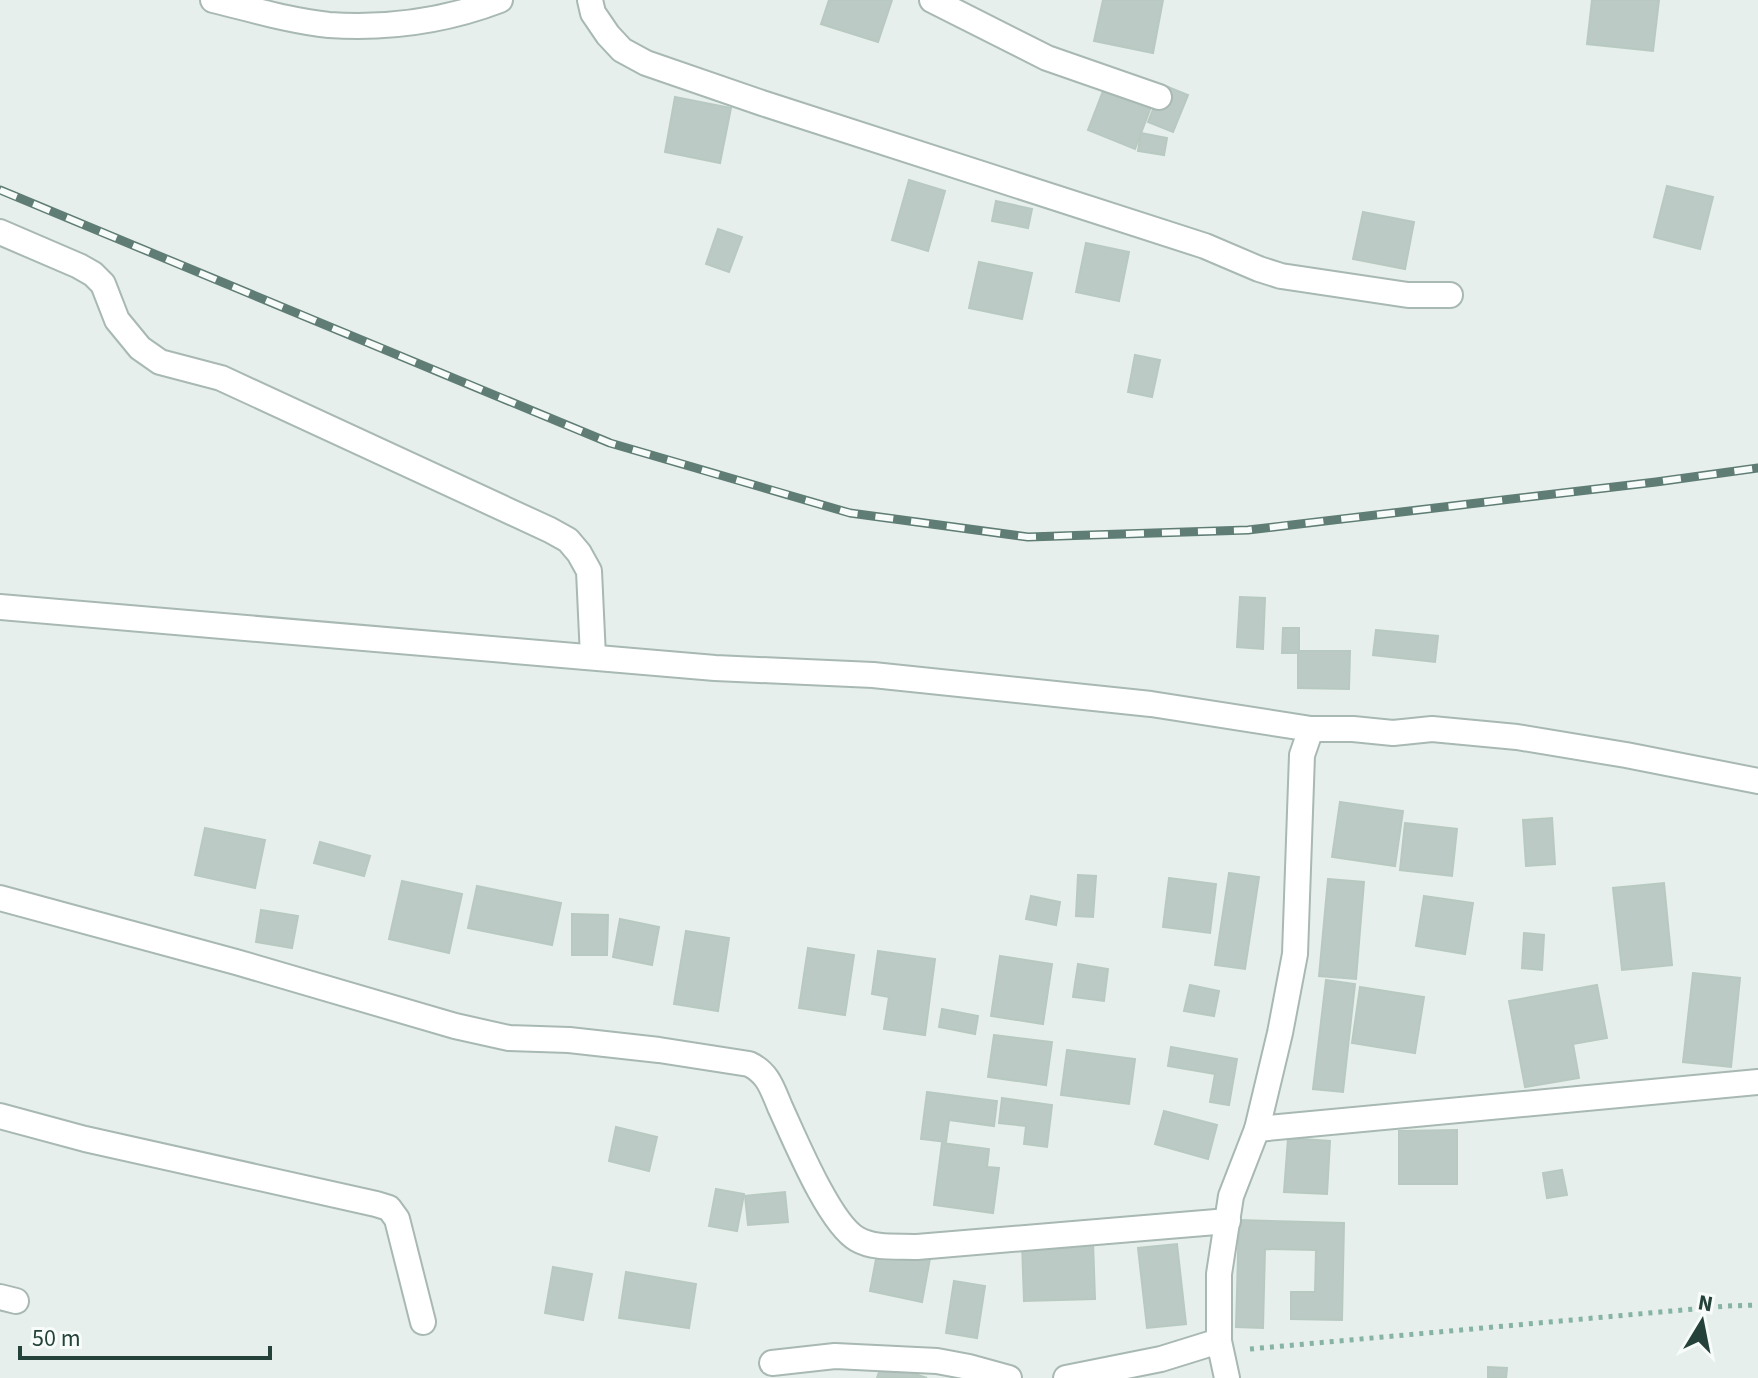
<svg xmlns="http://www.w3.org/2000/svg" width="1758" height="1378" font-family="'Source Sans 3',sans-serif">
  <style>
    .building { fill: #bbcac4; stroke: #b8c9c2; stroke-width: 2 }
    .lines { fill: none; stroke-linecap: round; stroke-linejoin: round }
    .minor-casing { stroke: #a8b8b2; stroke-width: 28 }
    .path { stroke: #86b3a5; stroke-width: 5; stroke-dasharray: 4 6; stroke-linecap: butt }
    .minor { stroke: #fff; stroke-width: 24 }
    .rail-casing { stroke: #5f7d75; stroke-width: 9 }
    .rail { stroke: #f7fbf9; stroke-width: 6; stroke-dasharray: 18; stroke-linecap: butt }
  </style>
  <rect width="100%" height="100%" fill="#e6efeb"/>
  <g class="building">
    <path d="M829 0H892L878 42 821 24Z"/>
    <path d="M1103 0H1163L1153 53 1094 41Z"/>
    <path d="M1592 0H1659L1653 51 1587 44Z"/>
    <path d="M1110 73 1157 91 1135 149 1088 130Z"/>
    <path d="M1163 85 1188 95 1173 132 1148 122Z"/>
    <path d="M675 97 731 108 720 163 665 152Z"/>
    <path d="M1141 133 1167 138 1164 155 1138 151Z"/>
    <path d="M909 180 945 191 928 251 892 240Z"/>
    <path d="M1667 186 1713 197 1700 249 1654 237Z"/>
    <path d="M996 201 1032 209 1028 228 992 221Z"/>
    <path d="M1363 212 1414 222 1405 269 1353 259Z"/>
    <path d="M718 229 742 237 729 272 706 264Z"/>
    <path d="M1086 243 1129 252 1119 301 1076 292Z"/>
    <path d="M979 262 1032 273 1022 319 969 308Z"/>
    <path d="M1135 355 1160 360 1152 397 1128 392Z"/>
    <path d="M1240 597 1265 598 1263 649 1237 647Z"/>
    <path d="M1283 628H1299V651H1350L1349 689 1298 688V653H1282Z"/>
    <path d="M1376 630 1438 636 1435 662 1373 655Z"/>
    <path d="M1340 802 1403 811 1395 866 1332 857Z"/>
    <path d="M1552 818 1555 864 1526 866 1523 820Z"/>
    <path d="M1405 823 1457 829 1452 876 1400 870Z"/>
    <path d="M205 828 265 840 255 888 195 875Z"/>
    <path d="M320 842 370 856 364 876 314 863Z"/>
    <path d="M1229 873 1259 877 1245 969 1215 965Z"/>
    <path d="M1078 875 1096 876 1093 917 1076 916Z"/>
    <path d="M1169 878 1216 884 1210 933 1163 927Z"/>
    <path d="M1328 879 1364 882 1356 979 1319 976Z"/>
    <path d="M402 881 462 894 449 953 389 939Z"/>
    <path d="M1664 883 1672 965 1622 970 1613 888Z"/>
    <path d="M477 886 561 903 552 945 468 928Z"/>
    <path d="M1031 896 1060 902 1056 925 1026 919Z"/>
    <path d="M1424 896 1473 903 1465 954 1416 946Z"/>
    <path d="M261 910 298 916 292 948 256 942Z"/>
    <path d="M572 914 608 915 607 955H572Z"/>
    <path d="M620 919 659 927 652 965 613 957Z"/>
    <path d="M686 931 729 938 718 1011 674 1004Z"/>
    <path d="M1524 933 1544 935 1542 970 1522 968Z"/>
    <path d="M808 948 854 955 845 1015 799 1008Z"/>
    <path d="M878 951 935 959 925 1035 884 1029 889 997 872 994Z"/>
    <path d="M1000 956 1052 964 1043 1024 991 1016Z"/>
    <path d="M1078 964 1108 969 1104 1001 1073 997Z"/>
    <path d="M1693 973 1740 978 1731 1067 1683 1062Z"/>
    <path d="M1326 980 1355 984 1343 1092 1313 1089Z"/>
    <path d="M1190 985 1219 991 1214 1016 1184 1011Z"/>
    <path d="M1597 985 1607 1038 1573 1044 1579 1078 1525 1087 1509 1001Z"/>
    <path d="M1360 987 1424 997 1415 1053 1352 1043Z"/>
    <path d="M942 1009 978 1016 975 1034 939 1027Z"/>
    <path d="M994 1035 1052 1042 1046 1085 988 1077Z"/>
    <path d="M1171 1047 1237 1059 1229 1105 1210 1102 1215 1074 1168 1066Z"/>
    <path d="M1067 1050 1135 1059 1129 1104 1061 1095Z"/>
    <path d="M927 1092 997 1101 994 1126 949 1120 946 1142 921 1139Z"/>
    <path d="M1002 1098 1052 1105 1047 1147 1024 1144 1026 1126 999 1123Z"/>
    <path d="M1164 1111 1217 1125 1208 1159 1155 1144Z"/>
    <path d="M616 1127 657 1137 649 1171 609 1161Z"/>
    <path d="M1457 1130V1184H1399V1131Z"/>
    <path d="M1288 1138 1330 1141 1327 1194 1284 1192Z"/>
    <path d="M942 1143 989 1149 987 1167 999 1168 993 1213 934 1205Z"/>
    <path d="M1562 1170 1567 1195 1547 1198 1543 1173Z"/>
    <path d="M716 1189 744 1194 737 1231 709 1226Z"/>
    <path d="M785 1192 788 1222 748 1225 745 1196Z"/>
    <path d="M1239 1220 1344 1223 1342 1320 1291 1319V1292H1315L1316 1250 1265 1249 1263 1328 1236 1327Z"/>
    <path d="M1093 1242 1095 1299 1024 1301 1022 1244Z"/>
    <path d="M879 1243 931 1253 922 1302 870 1291Z"/>
    <path d="M1177 1244 1186 1324 1147 1328 1138 1248Z"/>
    <path d="M553 1267 592 1274 583 1320 545 1313Z"/>
    <path d="M626 1272 696 1284 689 1328 619 1318Z"/>
    <path d="M954 1281 985 1286 977 1338 946 1333Z"/>
    <path d="M882 1363 927 1378H877Z"/>
    <path d="M1488 1367 1507 1368 1506 1378H1488Z"/>
  </g>
  <g class="lines">
    <defs>
      <g id="minor">
        <path d="M213 0C251 9 290 21 329 25 388 29 445 21 500 0"/>
        <path d="M590 0 593 13 608 35 622 50 646 63 762 103 1205 246 1259 269 1281 276 1408 295H1450"/>
        <path d="M932 0 1047 58 1159 97"/>
        <path d="M0 232 79 266 93 274 103 284 117 320 140 348 160 362 221 378 550 530 568 540 579 553 589 571 593 657"/>
        <path d="M0 607 715 668 873 675 1151 704 1311 729H1353L1393 733 1432 729 1517 737 1626 755 1758 781"/>
        <path d="M0 898 236 962 455 1026 509 1038 569 1040 659 1050 749 1064C768 1073 772 1088 780 1107 794 1137 829 1223 857 1239 874 1249 898 1246 917 1247L1228 1221"/>
        <path d="M0 1116 85 1139 376 1204 389 1208 397 1219 423 1322"/>
        <path d="M1257 1129 1758 1082"/>
        <path d="M0 1297 16 1301"/>
        <path d="M772 1363 835 1356 937 1361 969 1367 1009 1378"/>
        <path d="M1066 1378 1161 1359 1219 1341"/>
        <path d="M1227 1378 1219 1341V1274L1231 1196 1257 1129 1280 1033 1295 954 1302 755 1311 729"/>
      </g>
    </defs>
    <use href="#minor" class="minor-casing"/>
    <path class="path" d="M1250 1349 1727 1306 1758 1305"/>
    <use href="#minor" class="minor"/>
    <defs>
      <path id="rail" d="M0 190 610 443 850 513 1028 537 1248 530 1656 482 1758 468"/>
    </defs>
    <use href="#rail" class="rail-casing"/>
    <use href="#rail" class="rail"/>
  </g>
  <g transform="translate(1702 1322) rotate(10)" stroke="#f7fbf9" stroke-width="6" paint-order="stroke">
  <path d="M0-6L14 30L0 20L-14 30Z" fill="#24423a"/>
  <text y="-12" font-size="22" font-weight="bold" text-anchor="middle" fill="#24423a">N</text>
  </g>
  <path d="M20 1346v12h250v-12" fill="none" stroke="#24423a" stroke-width="4"/>
  <text x="32" y="1346" font-size="24" fill="#24423a" stroke="#f7fbf9" stroke-width="6" paint-order="stroke">50 m</text>
</svg>
